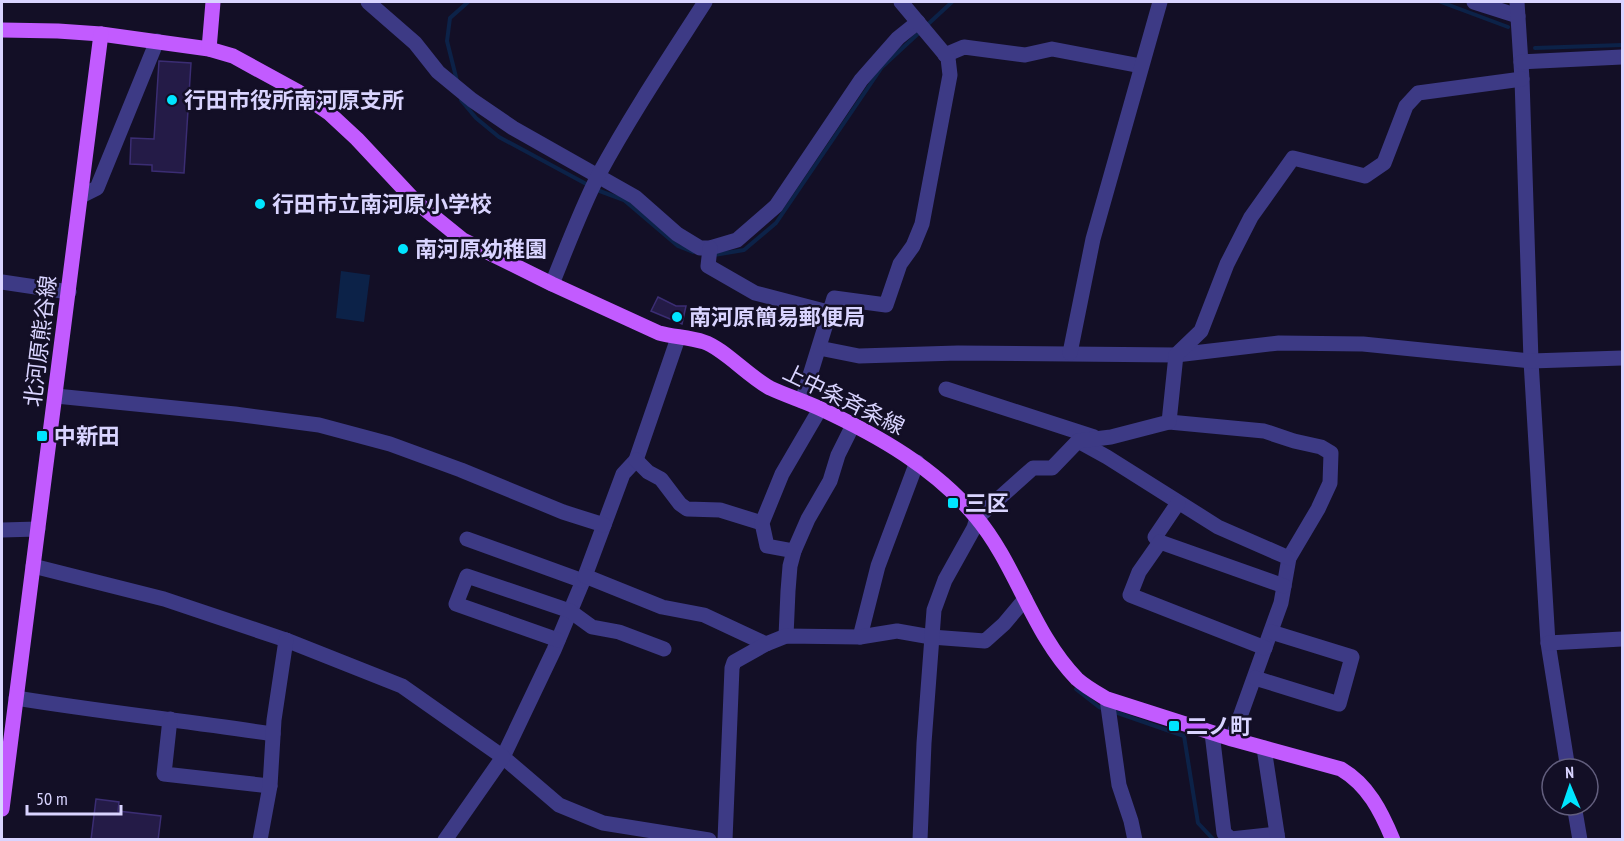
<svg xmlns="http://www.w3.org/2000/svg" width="1624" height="841" font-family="'PT Sans Narrow','Noto Sans JP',sans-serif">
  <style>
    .water { fill: #0c2248 }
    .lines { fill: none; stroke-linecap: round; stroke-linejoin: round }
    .stream { stroke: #0c2248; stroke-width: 4 }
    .building { fill: #241b47; stroke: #3b2d73; stroke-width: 1.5 }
    .minor { stroke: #3d3a85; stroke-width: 15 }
    .major { stroke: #c25bff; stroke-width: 15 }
    .poi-dot { fill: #00e5ff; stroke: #130f26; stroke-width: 2 }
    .labels { text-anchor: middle; stroke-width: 5; stroke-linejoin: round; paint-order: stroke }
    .poi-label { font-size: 22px; font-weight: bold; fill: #d9d4ff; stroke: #130f26; text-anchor: start }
    .street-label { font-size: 22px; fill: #d9d4ff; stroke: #130f26 }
  </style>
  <rect width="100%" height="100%" fill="#130f26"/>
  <path class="water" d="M341 271 370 275 364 322 336 318Z"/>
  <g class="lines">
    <g class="stream">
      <path d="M1441 2 1508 27"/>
      <path d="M926 26 952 2"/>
      <path d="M1535 48 1622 45"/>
      <path d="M457 81 447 41 450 18 468 2"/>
      <path d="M461 100 476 118 499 137 590 186"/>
      <path d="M597 190 624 200 678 246 693 252"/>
      <path d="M714 255 744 250 776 223 882 67 921 31"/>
      <path d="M1076 689 1099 707 1105 709"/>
      <path d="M1112 711 1184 736 1198 823 1214 840"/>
    </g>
  </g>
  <g class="building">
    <path d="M159 61 191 63 184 173 152 171V165L130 164 131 138 154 139Z"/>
    <path d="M658 297 676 306H686L682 324 651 311Z"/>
    <path d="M96 799 119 802 118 811 161 816 158 840H91Z"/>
  </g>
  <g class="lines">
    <g class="minor">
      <path d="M368 2 415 43 438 72 472 100 513 128 635 197 677 234 700 248H710L737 240 776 206 861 80 898 38 918 22"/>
      <path d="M1474 2 1518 16"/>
      <path d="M1517 2 1522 79 1531 361 1548 643 1568 769"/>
      <path d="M945 55 964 47 1025 55 1052 49 1141 66"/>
      <path d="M1521 62 1622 57"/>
      <path d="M81 196 97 188 157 41"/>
      <path d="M710 248 708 266 755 293 828 312"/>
      <path d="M2 282 69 292"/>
      <path d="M552 284C567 247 581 209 599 174 631 115 669 58 705 2"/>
      <path d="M678 338 636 460 623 474 585 576 554 650 503 757 559 805 603 823 709 840"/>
      <path d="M819 348 859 356 958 353 1176 355 1279 343 1363 344 1531 361 1622 358"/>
      <path d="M1070 353 1093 239 1160 2"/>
      <path d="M946 389 1094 437"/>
      <path d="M56 396 235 414 319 425 390 444 461 470 563 512 604 525"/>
      <path d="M802 401 834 298 886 305 900 264 913 246 922 224 950 75 948 58 901 2"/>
      <path d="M1169 422 1264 431 1294 441 1321 447 1331 453 1330 483 1318 509 1289 558 1281 603 1232 739"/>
      <path d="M1078 441 1107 457 1218 527 1289 558"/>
      <path d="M636 460 648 472 661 479 680 504 687 509 720 510 762 523"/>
      <path d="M2 530 38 529"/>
      <path d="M467 539 583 581"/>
      <path d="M1160 542 1155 537 1178 503"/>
      <path d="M794 551 767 546 762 523 782 474 820 409"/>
      <path d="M33 566 164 599 286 640 402 686 503 757 445 840"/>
      <path d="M585 576 662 607 704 615 766 644"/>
      <path d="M786 636 788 591 790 566 794 551 808 519 830 481 838 455 853 425"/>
      <path d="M860 637 878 566 917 462"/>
      <path d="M558 640 456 604 467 576 570 611 592 627 619 632 664 649"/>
      <path d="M1548 643 1622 639"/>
      <path d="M1265 648 1130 595 1139 572 1160 542 1284 586"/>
      <path d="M1255 678 1339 704 1352 657 1271 632"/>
      <path d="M16 698C102 712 187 721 273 734"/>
      <path d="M1107 699 1119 785 1131 821 1135 840"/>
      <path d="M170 719 164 774 270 786"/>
      <path d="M1212 733 1224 833 1231 839 1277 834"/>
      <path d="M1264 748 1278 840"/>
      <path d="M1574 805 1580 840"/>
      <path d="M260 840 270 786 274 720 286 640"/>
      <path d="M725 840 732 668 734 662 766 644 786 636 860 637 897 631 931 637 985 641 1004 624 1025 599"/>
      <path d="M920 840 924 743 934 610 945 580 974 528 977 518 1033 468H1052L1078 441 1111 437 1169 422 1176 355 1201 331 1227 264 1251 217 1293 158 1365 176 1384 163 1406 106 1418 93 1522 79"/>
    </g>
    <g class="major">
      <path d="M2 30 58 31 101 34 209 49 233 56 297 91 329 113 357 139 416 202 463 240 552 284 659 333C674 337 689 337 704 342 723 348 749 377 770 388 787 396 804 401 821 409 879 436 935 468 976 517 1017 566 1032 633 1077 679 1086 687 1097 693 1107 699L1232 739 1341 769C1368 785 1381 811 1393 840"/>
      <path d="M209 49 213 2"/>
      <path d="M2 809 101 34"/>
    </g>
  </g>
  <g class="poi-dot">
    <circle cx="172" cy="100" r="6"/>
    <circle cx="260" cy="204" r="6"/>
    <circle cx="403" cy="249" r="6"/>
    <circle cx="677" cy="317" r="6"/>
    <rect x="36" y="430" width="12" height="12" rx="3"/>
    <rect x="947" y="497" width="12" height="12" rx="3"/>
    <rect x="1168" y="720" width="12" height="12" rx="3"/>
  </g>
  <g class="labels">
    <g class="poi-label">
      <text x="184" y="108">行田市役所南河原支所</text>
      <text x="272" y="212">行田市立南河原小学校</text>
      <text x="415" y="257">南河原幼稚園</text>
      <text x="689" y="325">南河原簡易郵便局</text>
      <text x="54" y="444">中新田</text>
      <text x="965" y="511">三区</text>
      <text x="1186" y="734">二ノ町</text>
    </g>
    <g class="street-label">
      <text transform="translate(40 341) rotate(-83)" y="8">北河原熊谷線</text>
      <text transform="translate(844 399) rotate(26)" y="8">上中条斉条線</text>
    </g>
  </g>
  <rect width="1624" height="841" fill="none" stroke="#d9d4ff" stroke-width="6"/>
  <g transform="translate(1570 787) rotate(358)"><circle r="28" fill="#130f26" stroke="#625e7d" stroke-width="1.5"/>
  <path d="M0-4.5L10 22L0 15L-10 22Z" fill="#00e5ff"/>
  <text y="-9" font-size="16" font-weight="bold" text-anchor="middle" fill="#d9d4ff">N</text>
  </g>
  <path d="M27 805v9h94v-9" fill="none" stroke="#d9d4ff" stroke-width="3"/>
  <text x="36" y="805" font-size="18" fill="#d9d4ff" stroke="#130f26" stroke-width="4.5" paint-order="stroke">50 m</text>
</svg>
